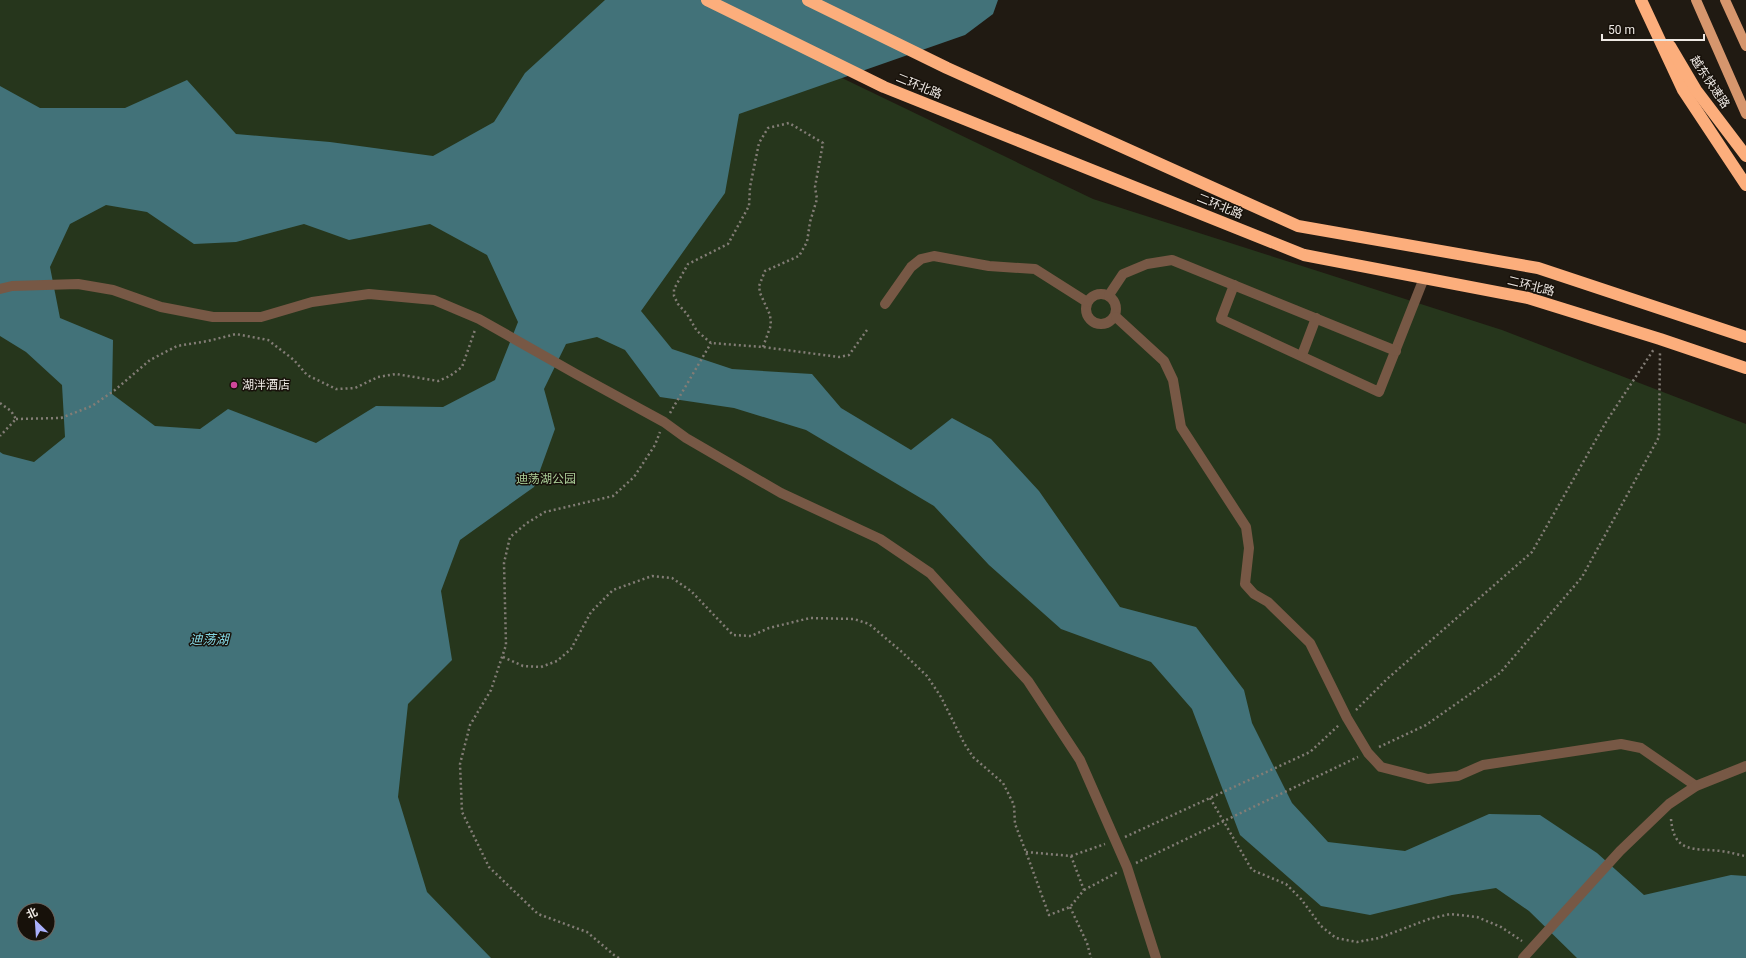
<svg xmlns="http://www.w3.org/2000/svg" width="1746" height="958" font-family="Roboto,'Noto Sans SC',sans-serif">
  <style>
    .green { fill: #26361c; fill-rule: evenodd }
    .water { fill: #427279; fill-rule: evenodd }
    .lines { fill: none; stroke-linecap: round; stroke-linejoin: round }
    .path { stroke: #837d76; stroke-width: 2.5; stroke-dasharray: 2 3; stroke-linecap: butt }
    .minor { stroke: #775845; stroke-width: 10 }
    .major { stroke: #d6966d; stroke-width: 10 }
    .highway { stroke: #fcae7c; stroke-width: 12 }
    .hotel-dot { fill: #d1479c; stroke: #17110a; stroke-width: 1.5 }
    .labels { text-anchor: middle; stroke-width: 3; stroke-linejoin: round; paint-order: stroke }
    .street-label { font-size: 12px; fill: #eee9e4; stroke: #17110a }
    .poi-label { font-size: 12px; fill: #eee9e4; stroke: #17110a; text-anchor: start }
    .park-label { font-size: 12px; fill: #abce98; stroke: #17110a }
    .water-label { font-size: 13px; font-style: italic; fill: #84d7e4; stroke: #17110a }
  </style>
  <rect width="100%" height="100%" fill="#201a12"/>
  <path class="green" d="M0 0H680L1093 199 1502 330 1746 424V958H0ZM24 910H48V934H24Z"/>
  <path class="water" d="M605 0H998L993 14 965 35 739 114 725 193 641 311 672 349 732 369 812 374 841 408 911 450 952 418 991 439 1039 491 1120 607 1196 627 1244 690 1252 723 1292 803 1328 842 1405 851 1489 814 1540 815 1597 853 1644 895 1731 875 1746 876V958H1577L1529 911 1496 888 1452 895 1370 915 1321 906 1240 835 1192 709 1151 662 1061 629 989 565 934 506 806 430 734 408 660 397 625 350 597 337 566 344 544 389 555 429 534 487 460 540 441 591 452 660 408 704 398 797 427 892 491 958H0V452L3 454 34 462 65 437 62 385 26 352 0 336V86L40 108H125L187 80 236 134 330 142 433 156 494 122 525 73ZM106 205 147 212 194 244 236 242 304 224 349 240 430 224 487 255 518 322 495 380 443 407 376 406 316 443 228 409 200 429 155 426 112 394 113 340 60 318 50 267 70 224ZM24 910H48V934H24Z"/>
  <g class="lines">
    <g class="path">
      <path d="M763 347 771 325 770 315 760 293 759 286 765 271 799 256 807 242 810 222 817 199 815 187 823 143 789 123 768 128 759 143 750 187 749 206 728 244 688 264 674 289V296L678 304 687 314 697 331 711 343 763 347 839 357 849 355 867 330"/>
      <path d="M0 403 11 411 16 419 0 436"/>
      <path d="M670 413 711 343"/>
      <path d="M16 419 61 418 92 406 115 390 150 360 177 346 208 341 236 334 268 340 294 360 307 375 336 389 355 388 378 377 396 374 438 381 450 376 462 367 475 330"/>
      <path d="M503 657 523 666 541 667 557 661 571 649 591 612 613 590 652 576 672 578 691 591 733 635 751 636 769 628 810 618 854 619 869 624 902 652 927 676 941 697 964 743 973 757 1003 783 1014 805 1015 824 1026 852"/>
      <path d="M1356 710 1387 679 1532 552 1606 422 1654 349"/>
      <path d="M1379 747 1426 725 1500 673 1582 577 1659 437 1660 351"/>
      <path d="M1210 798 1252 870 1286 884 1301 899 1321 926 1336 938 1357 942 1379 938 1429 919 1450 914 1477 917 1501 927 1522 941"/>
      <path d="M1671 819C1674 854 1694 848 1721 851 1730 852 1738 855 1746 856"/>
      <path d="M1125 837 1310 752 1339 725"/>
      <path d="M1026 852 1071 856 1084 890 1070 907 1049 915Z"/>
      <path d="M1071 856 1105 844"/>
      <path d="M1136 863 1358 757"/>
      <path d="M1084 890 1118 872"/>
      <path d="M1070 907 1087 943 1091 958"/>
      <path d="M619 958 614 955 587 932 538 914 489 867 462 812 460 764 470 725 491 690 506 645 504 563 510 537 527 523 545 512 613 496 634 477 655 445 660 432"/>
    </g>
    <g class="minor">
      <path d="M1234 285 1221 319 1379 392 1424 278"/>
      <path d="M0 289 12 286 78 284 113 290 161 307 213 317H261L312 302 369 294 434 300 479 319 576 374 664 422 686 438 781 493 880 539 930 573 1028 681 1080 760 1127 867 1156 958"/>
      <circle cx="1101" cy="309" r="15"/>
      <path d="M1109 295 1123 274 1147 264 1172 260 1396 351"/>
      <path d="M885 304 911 267 921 259 934 256 989 266 1035 269 1087 302"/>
      <path d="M1116 317 1164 361 1173 380 1181 427 1246 527 1249 548 1245 584 1254 594 1268 602 1310 643 1347 718 1368 753 1381 767 1428 779 1458 776 1483 765 1621 744 1641 748 1696 786"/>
      <path d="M1302 355 1316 318"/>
      <path d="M1523 958 1620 851 1669 804 1696 786 1746 766"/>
    </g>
    <g class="major">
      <path d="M1696 0 1746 114"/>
      <path d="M1725 0 1746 46"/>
    </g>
    <g class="highway">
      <path d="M707 0 884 87 1304 255 1528 298 1660 339 1746 368"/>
      <path d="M808 0 947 68 1298 226 1538 268 1746 337"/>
      <path d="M1641 0 1683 90 1746 185"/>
      <path d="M1670 46 1696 90 1746 156"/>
    </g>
  </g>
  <circle class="hotel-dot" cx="234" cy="385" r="4"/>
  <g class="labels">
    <g class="street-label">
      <text transform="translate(1710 82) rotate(56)" y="4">越东快速路</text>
      <text transform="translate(919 86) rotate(22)" y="4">二环北路</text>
      <text transform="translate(1220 206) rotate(22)" y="4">二环北路</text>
      <text transform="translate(1531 286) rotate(14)" y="4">二环北路</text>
    </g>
    <g class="poi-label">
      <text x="242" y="389">湖泮酒店</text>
    </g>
    <g class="park-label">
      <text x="546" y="483">迪荡湖公园</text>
    </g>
    <g class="water-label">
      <text x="209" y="644">迪荡湖</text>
    </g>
  </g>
  <g transform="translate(36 922) rotate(335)"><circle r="19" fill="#17110a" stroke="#6d6761"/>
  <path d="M0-3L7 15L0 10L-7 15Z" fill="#aab0fb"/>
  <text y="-6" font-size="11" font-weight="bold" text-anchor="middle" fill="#eee9e4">北</text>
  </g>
  <path d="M1602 34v6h102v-6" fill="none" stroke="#eee9e4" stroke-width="2"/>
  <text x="1608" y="34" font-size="12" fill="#eee9e4" stroke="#17110a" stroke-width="3" paint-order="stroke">50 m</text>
</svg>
